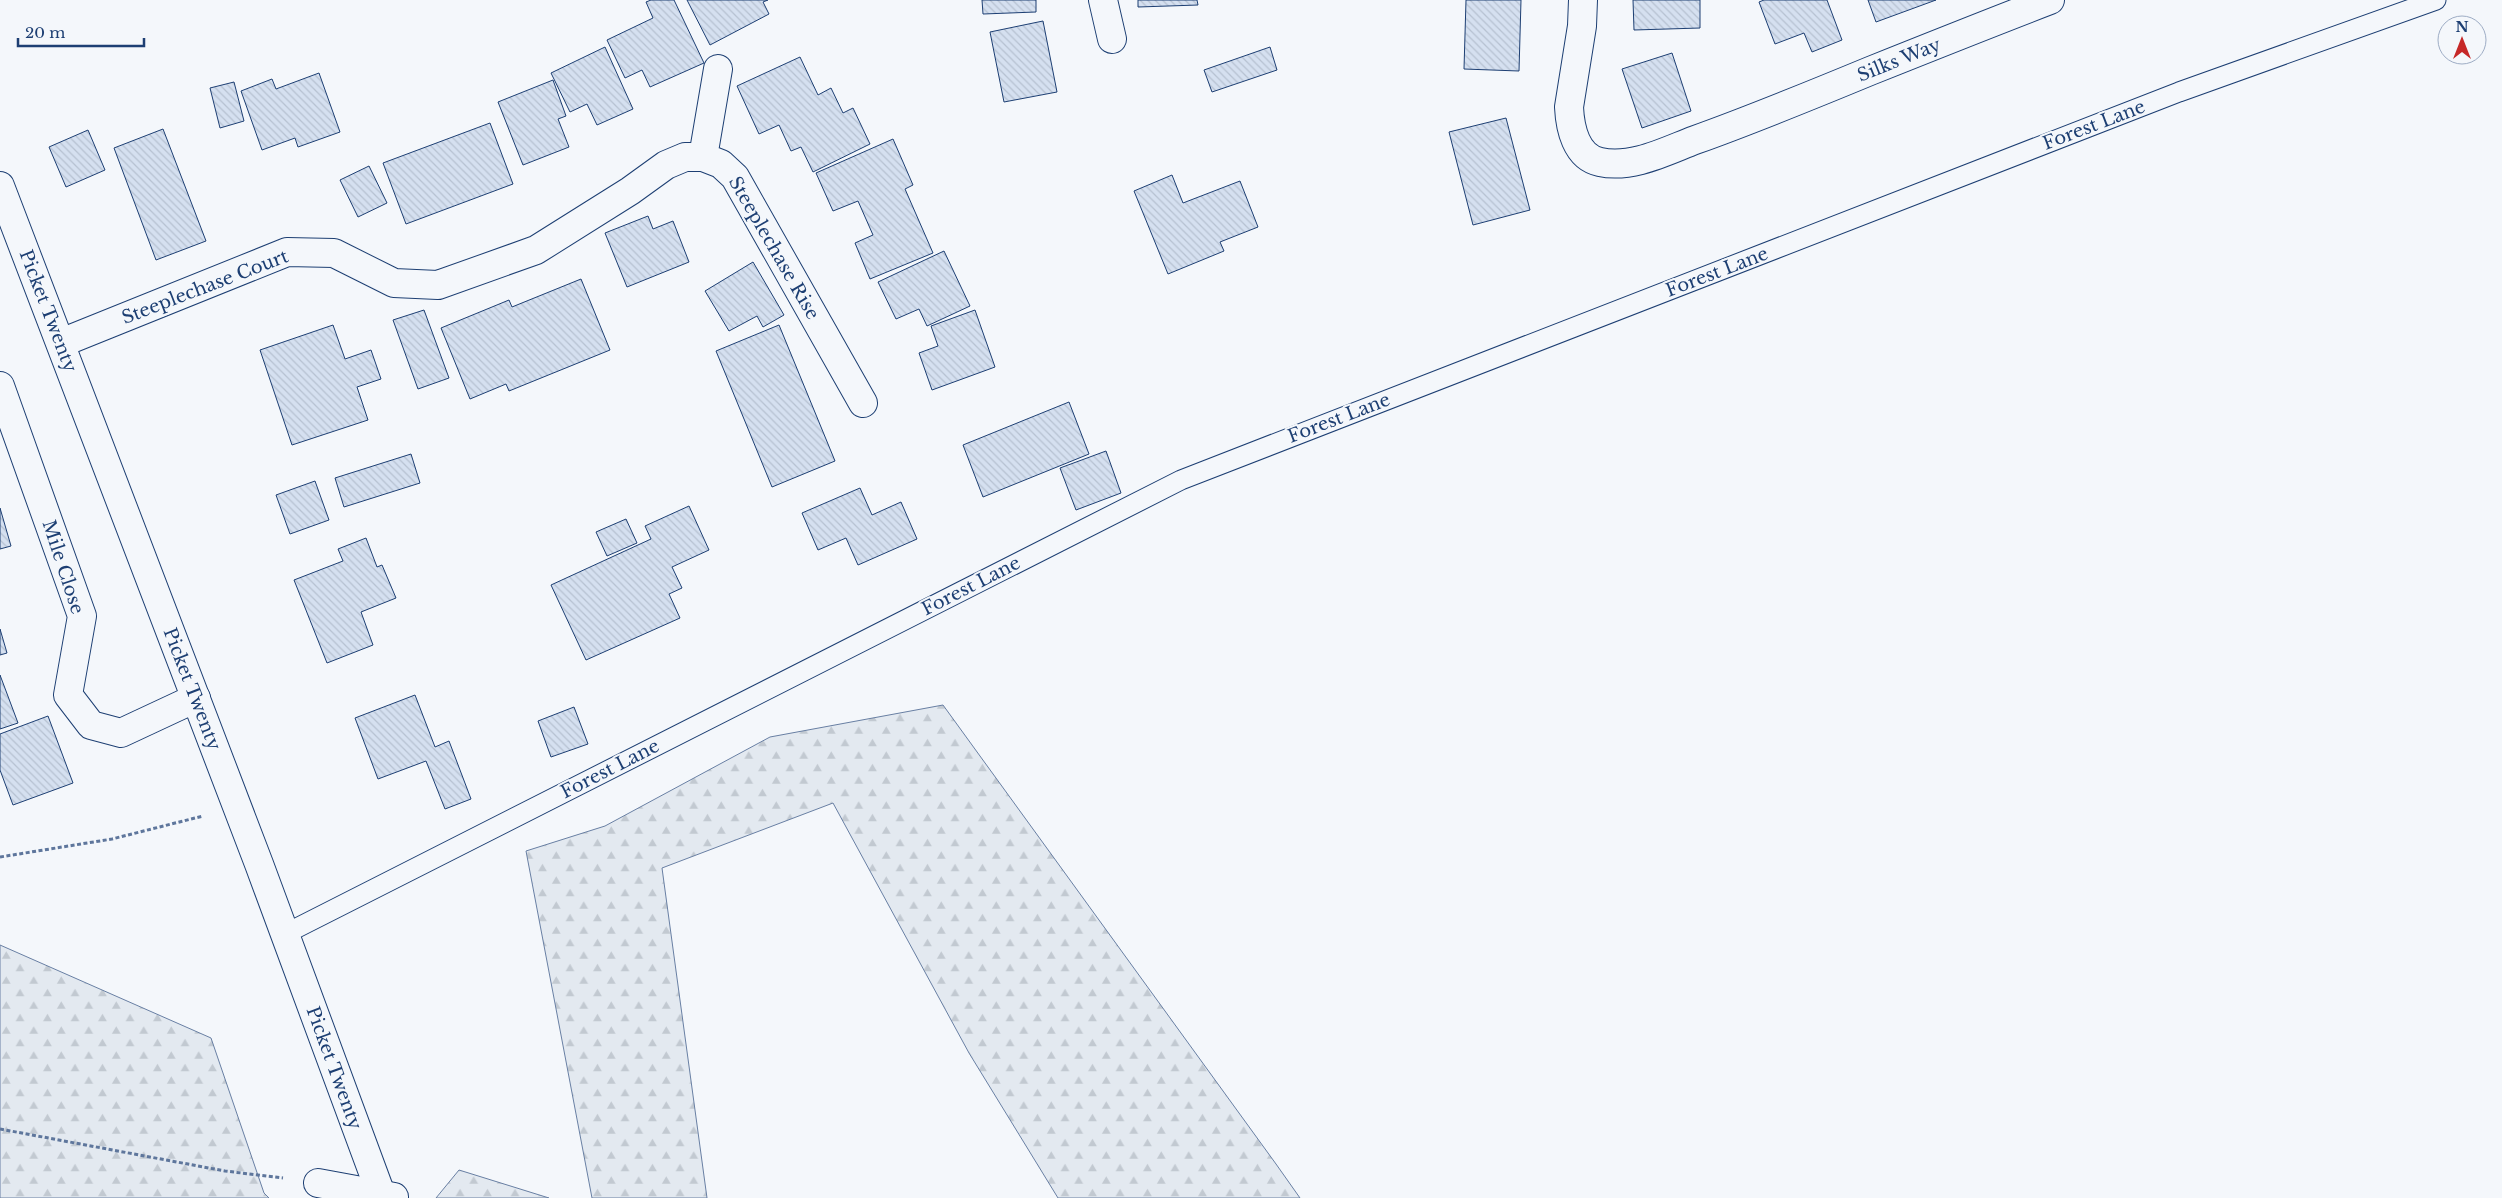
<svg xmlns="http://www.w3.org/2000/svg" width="2502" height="1198" font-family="'Libre Baskerville',serif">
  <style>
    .forest { fill: url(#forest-firs); stroke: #687fa3 }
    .building { fill: url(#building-back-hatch); stroke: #1d3f73 }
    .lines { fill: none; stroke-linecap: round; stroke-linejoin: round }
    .service-casing { stroke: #1d3f73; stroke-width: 21 }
    .minor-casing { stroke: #1d3f73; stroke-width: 30 }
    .path { stroke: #5e769c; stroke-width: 3; stroke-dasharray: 4 2.5; stroke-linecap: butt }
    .service { stroke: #f4f7fb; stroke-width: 19 }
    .minor { stroke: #f4f7fb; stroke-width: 28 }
    .labels { text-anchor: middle; stroke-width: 4; stroke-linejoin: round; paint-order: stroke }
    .street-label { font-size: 18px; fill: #1d3f73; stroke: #f4f7fb }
  </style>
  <defs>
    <pattern id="forest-firs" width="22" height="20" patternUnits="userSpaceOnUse" patternTransform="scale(1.25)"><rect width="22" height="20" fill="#e3e9f0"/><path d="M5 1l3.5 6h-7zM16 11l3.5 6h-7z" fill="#c2c9d1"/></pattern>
    <pattern id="building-back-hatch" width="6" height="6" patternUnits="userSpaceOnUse" patternTransform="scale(1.25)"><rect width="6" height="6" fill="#d5e0f0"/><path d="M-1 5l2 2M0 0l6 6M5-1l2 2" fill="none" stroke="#b6c1d1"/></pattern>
  </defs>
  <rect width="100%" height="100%" fill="#f4f7fb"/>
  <g class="forest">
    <path d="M943 705 1276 1164 1300 1198H1058L969 1053 833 803 662 868 707 1198H592L526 851 605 826 770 737Z"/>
    <path d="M0 945 211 1038 264 1193 269 1198H0Z"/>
    <path d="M459 1170 549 1198H436Z"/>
  </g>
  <g class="building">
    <path d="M651 0H674L704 63 650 87 642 70 625 78 607 40 653 18 646 2Z"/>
    <path d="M687 0H768L763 2 769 14 710 45Z"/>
    <path d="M982 0H1036V12L983 14Z"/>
    <path d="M1138 0H1197L1198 5 1138 7Z"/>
    <path d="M1466 0H1521L1519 71 1464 69Z"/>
    <path d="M1633 0H1700V28L1634 30Z"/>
    <path d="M1764 0H1827L1842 40 1812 52 1804 33 1775 44 1759 2Z"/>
    <path d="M1868 0H1936L1876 22Z"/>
    <path d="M1043 21 1057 92 1004 102 990 32Z"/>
    <path d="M605 47 633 109 597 125 587 104 570 112 551 73Z"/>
    <path d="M1270 47 1277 70 1212 92 1204 70Z"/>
    <path d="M1672 53 1691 111 1642 128 1622 69Z"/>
    <path d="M800 57 818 95 831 88 843 113 853 108 870 144 813 172 801 147 791 151 779 125 759 134 737 86Z"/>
    <path d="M319 73 340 132 298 147 295 138 262 150 241 91 272 79 276 89Z"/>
    <path d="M553 80 566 116 558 119 569 147 523 165 498 102Z"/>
    <path d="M234 82 244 121 220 128 210 88Z"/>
    <path d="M1506 118 1530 210 1473 225 1449 132Z"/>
    <path d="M490 123 513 184 406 224 383 163Z"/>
    <path d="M163 129 206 241 156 260 114 148Z"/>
    <path d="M88 130 105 170 66 187 49 147Z"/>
    <path d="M893 139 913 185 905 189 933 253 870 279 855 243 873 235 858 201 833 211 816 173Z"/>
    <path d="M369 166 387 203 358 217 340 180Z"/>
    <path d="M1172 175 1183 203 1240 181 1258 227 1220 242 1224 251 1168 274 1134 191Z"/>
    <path d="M648 216 653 229 673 221 689 262 627 287 605 233Z"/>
    <path d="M944 251 970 306 927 326 919 309 896 319 878 282Z"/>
    <path d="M753 262 784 315 763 327 757 316 729 331 705 291Z"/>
    <path d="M581 279 610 350 509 391 506 384 470 399 441 328 509 300 512 307Z"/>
    <path d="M424 310 449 378 418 389 393 320Z"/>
    <path d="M975 310 995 367 932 390 919 353 938 346 931 326Z"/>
    <path d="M333 325 345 359 371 350 381 379 357 387 368 420 292 445 260 350Z"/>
    <path d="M779 325 835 461 772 487 716 351Z"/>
    <path d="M1069 402 1089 454 983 497 963 445Z"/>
    <path d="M1106 451 1121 493 1076 510 1060 468Z"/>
    <path d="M411 454 420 483 344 507 335 478Z"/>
    <path d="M315 481 329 520 290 534 276 495Z"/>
    <path d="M860 488 872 515 901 502 917 539 858 565 846 538 818 550 802 513Z"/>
    <path d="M689 506 709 550 672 567 682 588 669 594 680 618 586 660 551 585 651 539 645 526Z"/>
    <path d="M0 508 11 546 0 549Z"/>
    <path d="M626 519 637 543 607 556 596 532Z"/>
    <path d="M366 538 377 567 382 565 396 598 361 612 373 645 327 663 294 580 343 561 338 549Z"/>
    <path d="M0 629 7 653 0 655Z"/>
    <path d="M0 675 18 723 0 729Z"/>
    <path d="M415 695 435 747 449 741 471 799 445 809 426 761 378 779 355 718Z"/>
    <path d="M574 707 588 744 551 757 538 721Z"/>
    <path d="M48 716 73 783 13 805 0 770V734Z"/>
  </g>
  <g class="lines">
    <defs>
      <path id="service" d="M285 934 1181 480 2179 92 2436 0"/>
      <g id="minor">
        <path d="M1103 0 1112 39"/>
        <path d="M1583 0 1582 26 1569 107C1570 128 1576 157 1600 162 1632 169 1666 151 1695 140 1754 119 1812 95 1870 71 1930 47 1990 23 2050 0"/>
        <path d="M718 69 703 157 721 164 735 177 863 403"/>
        <path d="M0 186 259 864 381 1194"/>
        <path d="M61 343 287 252 334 253 394 283 438 285 536 250 630 191 666 165 685 157H703"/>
        <path d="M0 386 82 616 68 695 91 725 121 733 196 698"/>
        <path d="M318 1183 394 1197"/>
      </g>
    </defs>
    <use href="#service" class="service-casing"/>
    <use href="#minor" class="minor-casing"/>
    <g class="path">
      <path d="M0 857 112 839 203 816"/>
      <path d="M0 1129 225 1171 283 1178"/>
    </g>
    <use href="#service" class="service"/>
    <use href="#minor" class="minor"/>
  </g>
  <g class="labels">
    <g class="street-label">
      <text transform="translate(1899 60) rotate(-22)" y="6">Silks Way</text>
      <text transform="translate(2094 125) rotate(-21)" y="6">Forest Lane</text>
      <text transform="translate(774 248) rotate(60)" y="6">Steeplechase Rise</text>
      <text transform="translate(1717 272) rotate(-21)" y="6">Forest Lane</text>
      <text transform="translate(205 287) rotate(-21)" y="6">Steeplechase Court</text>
      <text transform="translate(48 311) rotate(69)" y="6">Picket Twenty</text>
      <text transform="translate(1339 418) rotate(-21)" y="6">Forest Lane</text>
      <text transform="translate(63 567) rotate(72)" y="6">Mile Close</text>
      <text transform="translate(971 586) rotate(-27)" y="6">Forest Lane</text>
      <text transform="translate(192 689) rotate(69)" y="6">Picket Twenty</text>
      <text transform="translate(610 769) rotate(-27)" y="6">Forest Lane</text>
      <text transform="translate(334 1068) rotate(70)" y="6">Picket Twenty</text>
    </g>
  </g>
  <g transform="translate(2462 40)"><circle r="24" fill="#f4f7fb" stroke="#9eadc5"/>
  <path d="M0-4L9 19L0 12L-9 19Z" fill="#c62828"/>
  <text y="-8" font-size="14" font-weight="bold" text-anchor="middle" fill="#1d3f73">N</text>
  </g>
  <path d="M18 38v8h126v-8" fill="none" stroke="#1d3f73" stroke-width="2.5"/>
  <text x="25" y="38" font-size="15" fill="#1d3f73" stroke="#f4f7fb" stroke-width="4" paint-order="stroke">20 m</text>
</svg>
